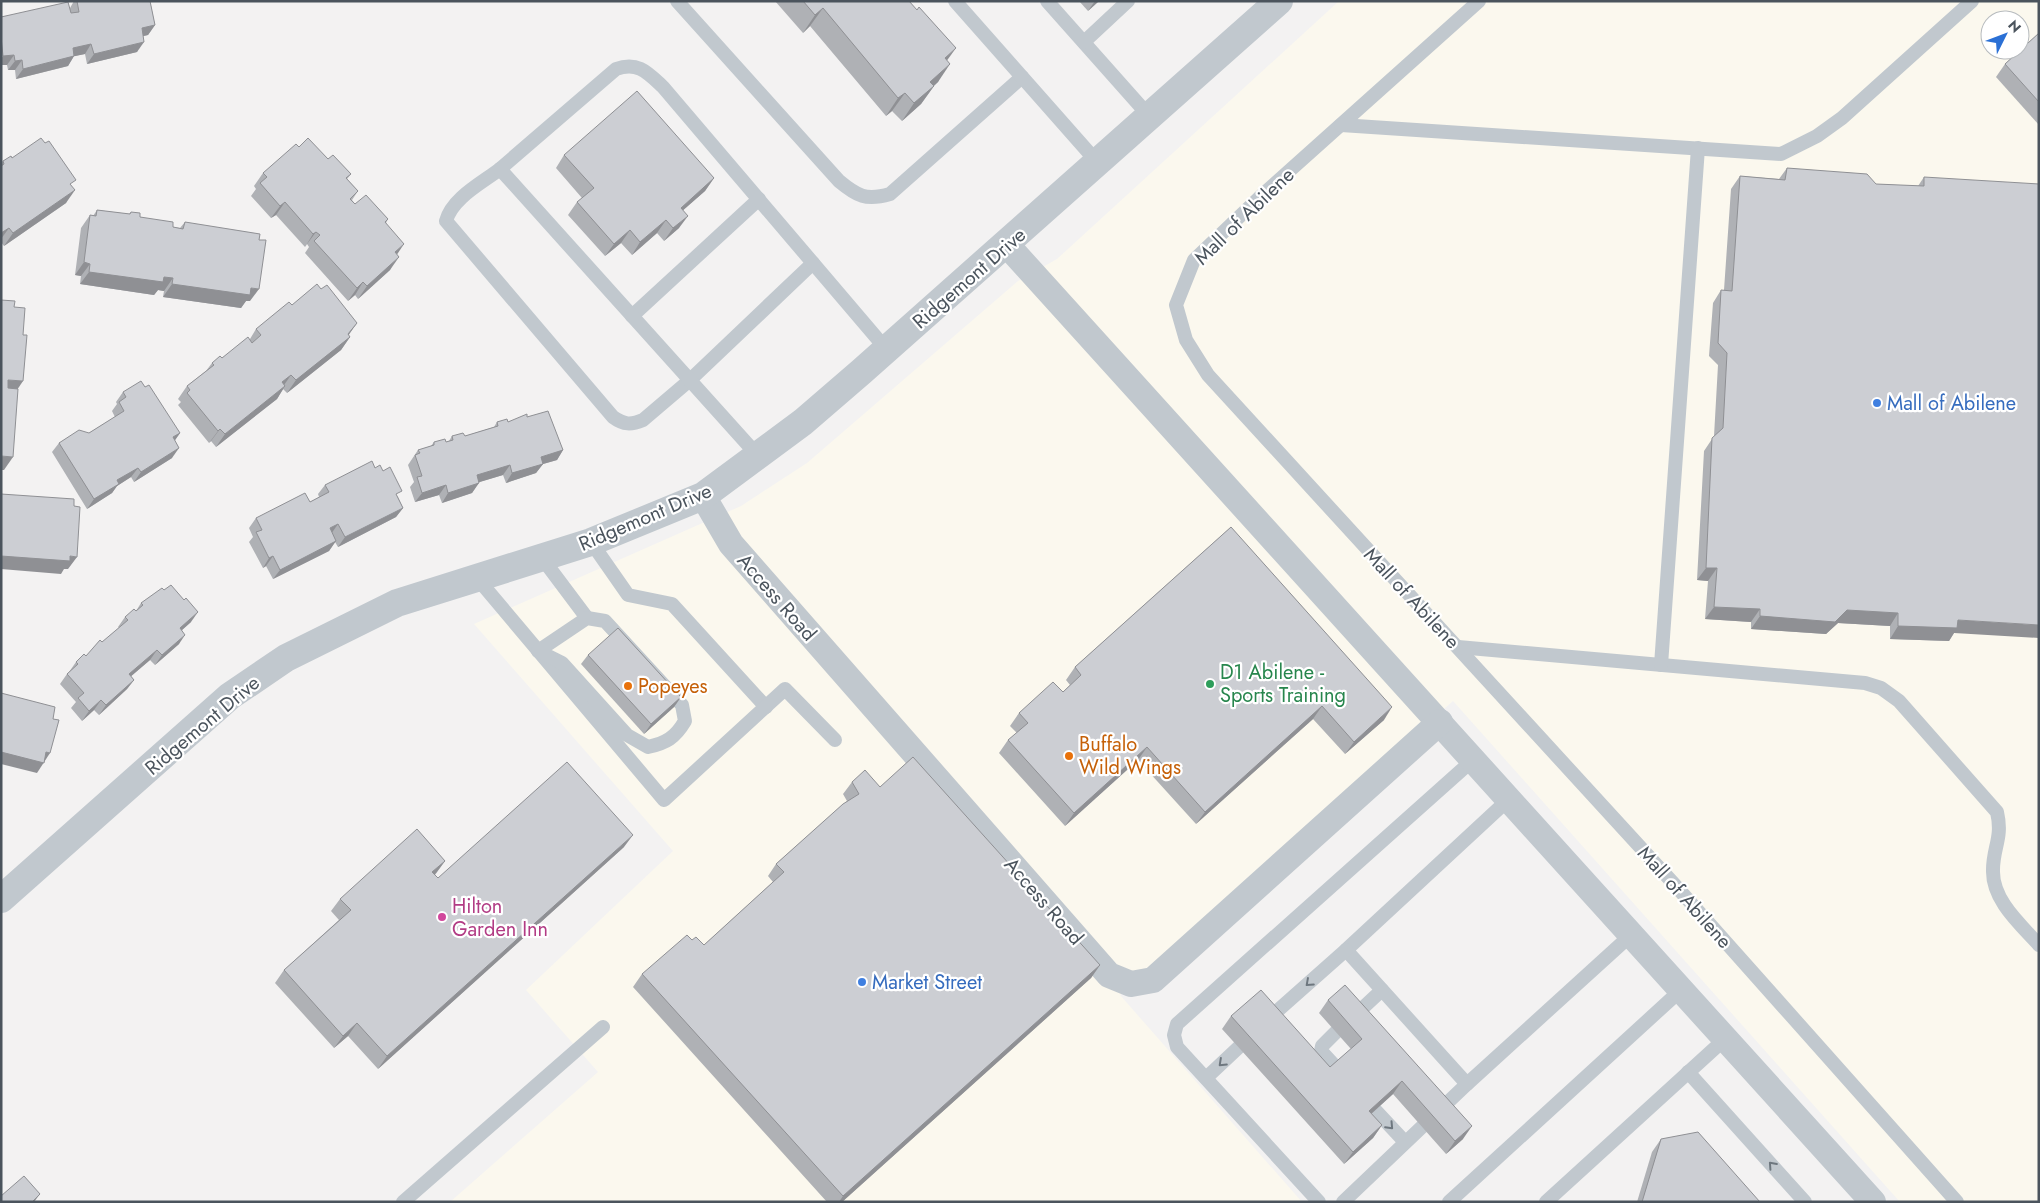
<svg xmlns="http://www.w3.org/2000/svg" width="2040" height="1203" font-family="Jost,sans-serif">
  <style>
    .commercial { fill: #fbf8ee; fill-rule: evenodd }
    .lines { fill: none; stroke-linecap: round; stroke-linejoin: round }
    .service { stroke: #c1c8ce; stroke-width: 14 }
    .minor { stroke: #c1c8ce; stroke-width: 26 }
    .tertiary { stroke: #c1c8ce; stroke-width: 28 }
    .wall { fill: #afb1b5 }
    .shaded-wall { fill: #8f9094 }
    .building { fill: #ccced3; stroke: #8f9094 }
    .oneway { stroke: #6e777f }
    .shop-dot { fill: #3f7fe0; stroke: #fff; stroke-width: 2 }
    .leisure-dot { fill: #2e9e5b; stroke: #fff; stroke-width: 2 }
    .food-dot { fill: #e8710a; stroke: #fff; stroke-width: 2 }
    .hotel-dot { fill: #d1479c; stroke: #fff; stroke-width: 2 }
    .labels { text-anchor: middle; stroke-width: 4.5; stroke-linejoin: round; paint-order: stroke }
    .street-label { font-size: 20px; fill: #4b545d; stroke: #fff }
    .shop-label { font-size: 20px; fill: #366cbe; stroke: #fff; text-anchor: start }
    .leisure-label { font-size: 20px; fill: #27864d; stroke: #fff; text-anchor: start }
    .food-label { font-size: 20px; fill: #c56008; stroke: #fff; text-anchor: start }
    .hotel-label { font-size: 20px; fill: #b23c85; stroke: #fff; text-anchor: start }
  </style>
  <rect width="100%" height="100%" fill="#f3f2f2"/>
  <path class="commercial" d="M1339 1H2039V1202H1900L1453 701 1120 995 1302 1202H450L598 1072 526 990 673 851 474 624 741 506 807 463 1018 281 1057 259ZM1990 20H2020V50H1990Z"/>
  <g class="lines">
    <g class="service">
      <path d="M677 1 839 181C857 196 866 201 890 194L1022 77"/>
      <path d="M955 1 1098 163"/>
      <path d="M1047 1 1150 117"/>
      <path d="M1479 1 1259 198 1194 260 1176 305 1186 340 1208 375 1674 884 1957 1202"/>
      <path d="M1084 42 1128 1"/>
      <path d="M1341 125 1781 154 1817 136 1842 118 1972 1"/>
      <path d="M500 169C482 183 452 198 446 221L613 417C624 425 631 425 643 420L690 380 813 263"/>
      <path d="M632 316 759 199"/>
      <path d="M759 457 500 169 616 69C638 61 648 73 663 87L887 350"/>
      <path d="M591 542 628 595 672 604 766 707"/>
      <path d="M542 558 587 618"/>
      <path d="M477 578 664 800 785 689 835 740"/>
      <path d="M587 618 605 621 682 705 685 721C675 738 666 743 648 747L627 735 562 663 538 651Z"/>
      <path d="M1458 647 1865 683 1881 688 1899 701 1997 812C2003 838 1993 847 1993 870 1992 900 2020 924 2039 945"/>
      <path d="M1661 665 1698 148"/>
      <path d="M1509 799 1346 950 1467 1084 1631 935"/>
      <path d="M1353 1017 1382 990"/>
      <path d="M1267 1020 1346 950"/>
      <path d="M1336 1032 1322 1046 1321 1051 1345 1077"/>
      <path d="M1688 1072 1805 1202"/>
      <path d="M1206 1078 1239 1047"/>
      <path d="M1363 1097 1405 1142"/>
      <path d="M403 1202 603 1027"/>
      <path d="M1319 1202 1177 1047 1174 1035 1177 1024 1474 759"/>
      <path d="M1343 1202 1467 1084"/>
      <path d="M1449 1202 1681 990"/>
      <path d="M1546 1202 1726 1038"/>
    </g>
    <g class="minor">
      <path d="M1007 245 1873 1202"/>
      <path d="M703 496 731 544 1109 975 1131 984 1153 980 1440 722"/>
    </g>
    <path class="tertiary" d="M1 899 230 696 286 658 397 603 591 542 703 496 803 422 861 372 1279 1"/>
  </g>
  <g class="wall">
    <path d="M74 1H150L155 25 148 35 143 36 137 52 87 64 85 54 74 56 68 66 16 79 15 70H8L7 65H1V17L70 8Z"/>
    <path d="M775 1H909L947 61 938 82 934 86 921 104 902 121 892 111 886 116 810 26 803 33Z"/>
    <path d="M1079 1H1099L1088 11Z"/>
    <path d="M2039 33V125L1996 77 2005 64Z"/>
    <path d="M299 147 328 159 351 174 347 179 358 191 352 200 355 204 388 219 386 223 397 254 390 270 358 299 355 295 348 301 305 253 309 247 307 244 305 247 276 215 271 218 251 196 256 189 254 186 263 173Z"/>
    <path d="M564 155 714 178 705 191 683 210 679 228 664 241 657 233 632 255 621 243 605 256 568 215 577 202 582 198 556 168Z"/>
    <path d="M12 158 72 186 66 203 4 246 1 242V163L3 161Z"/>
    <path d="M1787 168 1876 184 1918 186 1924 177 1954 633 1949 641 1890 639V626L1838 623 1826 634 1751 629V622L1705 619 1708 581 1697 580 1704 451 1714 436 1718 365 1709 356 1713 303 1721 290H1724L1731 189 1740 176 1779 179Z"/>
    <path d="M97 210 129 214 131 212 140 217 173 227 180 228 185 222 250 301H246L241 308 163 297 164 291 158 290 154 295 80 284 81 276 75 275 81 228 90 215 93 216Z"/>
    <path d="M292 305 348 335 350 337 341 350 287 393 283 389 277 399 216 447 211 441 209 443 178 405 181 402 178 399 187 386 206 371 212 363 222 358 250 339 256 329Z"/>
    <path d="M145 387 180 433 175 440 172 458 134 482 131 477 117 486 112 493 87 509 52 452 59 443 89 433 115 417 112 411 117 404 116 402 123 392Z"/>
    <path d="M527 417 563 450 557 460 543 464 536 473 506 483 503 475 479 482 472 493 442 503 439 495 415 502 410 487 414 482 408 465 418 450 431 446 434 442H446L449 441 452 436H465L494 427 497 422H508Z"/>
    <path d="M375 468 398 497 403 508 396 517 338 547 335 542 329 551 273 579 266 566 263 568 249 542 253 537 249 528 256 518 310 502 319 497 318 494 325 485Z"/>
    <path d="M1231 527 1384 720 1345 754 1313 719 1196 824 1138 760 1065 826 999 753 1008 740 1017 733 1010 726 1019 713 1063 692 1070 685 1066 680 1075 667Z"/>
    <path d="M141 603 191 622 182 630 179 644 155 665 150 660 131 676 134 680 127 689 99 715 94 710 82 721 71 708 76 702 60 684 67 674 69 672 76 662 86 656 119 628 118 627 125 617 136 611Z"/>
    <path d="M588 655 681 697 674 707 644 734 581 664Z"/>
    <path d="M852 782 880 787 1100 965 1091 978 842 1202H827L633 987 642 974 692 940 704 945 773 882 768 876 776 864 847 801 843 794Z"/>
    <path d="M624 847 378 1069 348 1036 334 1048 275 983 284 970 339 920 331 911 340 899 445 861 435 875 438 878Z"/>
    <path d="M1328 1000 1463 1139 1446 1154 1393 1094 1371 1114 1382 1125 1373 1138 1344 1164 1222 1029 1231 1016 1330 1067 1351 1049 1319 1013Z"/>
    <path d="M1661 1139 1760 1202H1637L1652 1152Z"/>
  </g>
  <g class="shaded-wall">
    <path d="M1095 1H1099L1088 11Z"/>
    <path d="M823 8 810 26 803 33 815 15Z"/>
    <path d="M155 25 148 35 135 38 142 28Z"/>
    <path d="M144 42 137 52 87 64 94 54Z"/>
    <path d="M91 44 85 54 66 58 73 48Z"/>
    <path d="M956 48 943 66 945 58Z"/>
    <path d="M14 55 7 65H1V59L3 56Z"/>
    <path d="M74 56 68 66 16 79 23 69Z"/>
    <path d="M22 60 15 70H8L15 61Z"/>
    <path d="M950 64 938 82 918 100 930 82Z"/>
    <path d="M934 86 921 104 902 121 914 103Z"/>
    <path d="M905 93 892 111 886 116 898 98Z"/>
    <path d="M714 178 705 191 672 220 681 208Z"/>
    <path d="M75 190 66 203 4 246 13 233Z"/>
    <path d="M285 202 276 215 271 218 280 206Z"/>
    <path d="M688 216 679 228 664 241 673 228Z"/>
    <path d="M666 220 657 233 632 255 640 242Z"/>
    <path d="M9 228 1 239V233Z"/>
    <path d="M630 230 621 243 605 256 614 244Z"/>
    <path d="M316 232 307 244 305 247 313 234Z"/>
    <path d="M404 244 396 256 395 252Z"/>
    <path d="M399 257 390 270 358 299 367 286Z"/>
    <path d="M84 262 90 264 81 276 75 275Z"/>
    <path d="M89 272 164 277 173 278 164 291 158 290 154 295 80 284Z"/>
    <path d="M363 282 355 295 348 301 357 288Z"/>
    <path d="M172 284 251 288 259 289 250 301H246L241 308 163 297Z"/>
    <path d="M357 323 348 336 350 337 341 350 287 393 296 380Z"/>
    <path d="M291 375 282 388V382Z"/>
    <path d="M8 380 23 381 15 393H1Z"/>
    <path d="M285 386 277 399 216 447 225 434Z"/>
    <path d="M220 429 211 441 209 443 218 431Z"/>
    <path d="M180 433 173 443V437Z"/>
    <path d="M179 448 172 458 134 482 141 472Z"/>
    <path d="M563 450 557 460 543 464 536 473 506 483 512 473 541 457Z"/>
    <path d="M1 456 13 457 4 470H1Z"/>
    <path d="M510 465 503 475 470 485 477 475Z"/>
    <path d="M138 468 131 477 117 486 112 493 87 509 94 499 117 480Z"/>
    <path d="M479 483 472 493 442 503 448 493Z"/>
    <path d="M446 485 439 495 415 502 422 493Z"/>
    <path d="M403 508 396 517 338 547 345 537Z"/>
    <path d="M338 524 331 534 330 528Z"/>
    <path d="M336 541 329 551 273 579 280 570Z"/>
    <path d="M1 556H70L77 557 68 569H64L61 574 1 569Z"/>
    <path d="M273 556 266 566 263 568 269 558Z"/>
    <path d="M1706 568H1717L1708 581 1697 580Z"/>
    <path d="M1714 607 1760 609 1751 622 1705 619Z"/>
    <path d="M1847 610 1898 613 1890 626 1838 623 1826 634 1751 629 1760 616Z"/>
    <path d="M198 612 191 622 173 638 180 628Z"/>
    <path d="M1958 620 2039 625V638L1954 633 1949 641 1890 639 1898 626Z"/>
    <path d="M185 635 179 644 155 665 162 655Z"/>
    <path d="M157 650 150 660 122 684 129 674Z"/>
    <path d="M134 680 127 689 99 715 106 705Z"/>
    <path d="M681 697 674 707 644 734 651 724Z"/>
    <path d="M101 700 94 710 82 721 89 711Z"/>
    <path d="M1322 706 1313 719 1196 824 1205 812Z"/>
    <path d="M1392 707 1384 720 1345 754 1354 742Z"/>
    <path d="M1147 747 1138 760 1065 826 1074 813Z"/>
    <path d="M1 752H46L50 753 37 773 1 764Z"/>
    <path d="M633 835 624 847 378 1069 387 1056Z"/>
    <path d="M445 861 436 873 423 885 432 872Z"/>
    <path d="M1100 965 1091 978 842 1202H839L843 1196Z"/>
    <path d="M357 1023 348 1036 334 1048 343 1036Z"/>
    <path d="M1402 1081 1393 1094 1360 1124 1369 1111Z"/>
    <path d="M1382 1125 1373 1138 1344 1164 1353 1152Z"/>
    <path d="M1472 1126 1463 1139 1446 1154 1455 1141Z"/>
    <path d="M40 1194 34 1202H32Z"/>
  </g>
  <g class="building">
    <path d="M77 1H150L155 25 142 28 144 42 94 54 91 44 73 48 74 56 23 69 22 60 15 61 14 55 3 56 1 37V17L68 2 71 13 79 12Z"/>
    <path d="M803 1H909L917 10 919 7 956 48 945 58 950 64 930 82 934 86 914 103 905 93 898 98 823 8 815 15Z"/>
    <path d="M2039 33V102L2005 64Z"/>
    <path d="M637 91 714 178 681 208 688 216 673 228 666 220 640 242 630 230 614 244 577 202 594 188 564 155Z"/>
    <path d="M41 138 45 143 49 141 76 180 70 184 75 190 13 233 9 228 1 233V166L4 164 3 161 11 156 12 158Z"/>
    <path d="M308 138 328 159 333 155 351 174 346 178 358 191 350 199 355 204 366 195 388 219 385 222 404 244 395 252 399 257 367 286 363 282 357 288 314 241 320 235 316 232 313 234 285 202 280 206 260 183 267 177 263 173 296 144 299 147Z"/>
    <path d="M1787 168 1867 174 1876 184 1924 186V177L2039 184V625L1958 620 1957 628 1898 626V613L1847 610 1835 622 1760 616V609L1714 607 1717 568H1706L1712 438 1723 428 1727 353 1718 343 1721 290 1732 291 1740 176 1785 180Z"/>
    <path d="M97 210 130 214 131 212 140 213V217L173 222V227L183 229 185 222 260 234 259 240H266L259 289 251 288 250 295 172 284 173 278 164 277 163 282 89 272 90 264 84 262 90 215 96 216Z"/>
    <path d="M317 284 321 289 327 285 357 323 348 334 350 337 296 380 291 375 282 382 285 386 225 434 220 429 218 431 187 393 190 390 187 386 214 365 212 363 220 356 222 358 248 337 252 343 261 335 256 329 289 302 292 305Z"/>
    <path d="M1 300 15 301 14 307 25 308 23 335H27L23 381 8 380V388L18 389 13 457 1 456Z"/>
    <path d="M141 381 145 387 149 385 180 433 173 437 179 448 141 472 138 468 117 480 119 484 94 499 59 443 79 430 89 433 124 411 119 402 126 397 123 392Z"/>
    <path d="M548 411 563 450 541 457 543 464 512 473 510 465 477 475 479 483 448 493 446 485 422 493 417 477 422 476 415 455 420 453 418 450 434 445V442L445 439 446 442 453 440 452 436 463 433 465 436 498 426 497 422 507 419 508 422 527 414V417Z"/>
    <path d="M372 461 375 468 380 465 383 471 390 467 402 491 396 494 403 508 345 537 338 524 330 528 336 541 280 570 273 556 269 558 256 532 262 530 256 518 305 493 310 502 329 492 325 485Z"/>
    <path d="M1 494 74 499V506L80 507 77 557 70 556V561L1 556Z"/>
    <path d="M1231 527 1392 707 1354 742 1322 706 1205 812 1147 747 1074 813 1008 740 1028 723 1019 713 1053 682 1063 692 1081 675 1075 667Z"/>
    <path d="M171 585 184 600 186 598 198 612 180 628 185 635 162 655 157 650 129 674 134 680 106 705 101 700 89 711 78 698 84 693 67 674 78 664 76 662 84 654 86 656 100 640 102 642 128 620 125 617 134 609 136 611 143 605 141 603 162 588 164 590Z"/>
    <path d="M618 628 681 697 651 724 588 655Z"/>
    <path d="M1 693 55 707 53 719 59 720 50 753 46 752 44 763 1 752Z"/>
    <path d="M913 757 1100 965 843 1196 642 974 687 935 692 940 696 937 704 945 784 872 776 864 843 804 859 794 852 782 865 770 880 787Z"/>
    <path d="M567 762 633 835 387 1056 357 1023 343 1036 284 970 351 910 340 899 417 829 445 861 432 872 438 878Z"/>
    <path d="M1345 985 1472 1126 1455 1141 1402 1081 1369 1111 1382 1125 1353 1152 1231 1016 1261 990 1330 1067 1362 1039 1328 1000Z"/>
    <path d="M1698 1132 1760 1202H1642L1661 1139Z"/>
    <path d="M24 1176 40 1194 32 1202H1V1196Z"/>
  </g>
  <defs><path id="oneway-chevron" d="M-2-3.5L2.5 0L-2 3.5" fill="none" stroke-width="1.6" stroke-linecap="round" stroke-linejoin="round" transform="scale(1.25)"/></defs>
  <g class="oneway">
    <use href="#oneway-chevron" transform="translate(1309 983) rotate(138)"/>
    <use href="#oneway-chevron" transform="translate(1222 1063) rotate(137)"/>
    <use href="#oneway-chevron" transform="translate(1390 1126) rotate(47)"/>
    <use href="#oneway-chevron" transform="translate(1772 1165) rotate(-132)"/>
  </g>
  <g class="shop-dot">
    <circle cx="1877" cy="403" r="5"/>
    <circle cx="862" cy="982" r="5"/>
  </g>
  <circle class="leisure-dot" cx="1210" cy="684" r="5"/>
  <g class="food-dot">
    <circle cx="628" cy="686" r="5"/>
    <circle cx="1069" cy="756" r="5"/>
  </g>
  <circle class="hotel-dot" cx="442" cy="917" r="5"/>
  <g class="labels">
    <g class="street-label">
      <text transform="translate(1244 216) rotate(-44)" y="7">Mall of Abilene</text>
      <text transform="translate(969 278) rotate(-41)" y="7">Ridgemont Drive</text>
      <text transform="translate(645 517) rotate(-23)" y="7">Ridgemont Drive</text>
      <text transform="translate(777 597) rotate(49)" y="7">Access Road</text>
      <text transform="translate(1412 598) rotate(47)" y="7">Mall of Abilene</text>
      <text transform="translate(202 725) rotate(-40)" y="7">Ridgemont Drive</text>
      <text transform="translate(1685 897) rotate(48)" y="7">Mall of Abilene</text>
      <text transform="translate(1044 901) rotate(49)" y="7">Access Road</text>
    </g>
    <g class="shop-label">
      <text x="1887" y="410">Mall of Abilene</text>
      <text x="872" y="989">Market Street</text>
    </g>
    <g class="leisure-label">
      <text x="1220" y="679">D1 Abilene -<tspan x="1220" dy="23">Sports Training</tspan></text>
    </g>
    <g class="food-label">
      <text x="638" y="693">Popeyes</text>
      <text x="1079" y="751">Buffalo<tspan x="1079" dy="23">Wild Wings</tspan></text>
    </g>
    <g class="hotel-label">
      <text x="452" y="913">Hilton<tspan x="452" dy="23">Garden Inn</tspan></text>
    </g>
  </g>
  <rect width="2040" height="1203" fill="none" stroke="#4b545d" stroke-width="5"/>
  <g transform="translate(2005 35) rotate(48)"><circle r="24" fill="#ffffff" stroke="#b7bbbe"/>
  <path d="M0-4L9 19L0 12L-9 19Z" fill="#2b70d5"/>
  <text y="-8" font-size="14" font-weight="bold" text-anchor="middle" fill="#4b545d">N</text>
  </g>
</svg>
